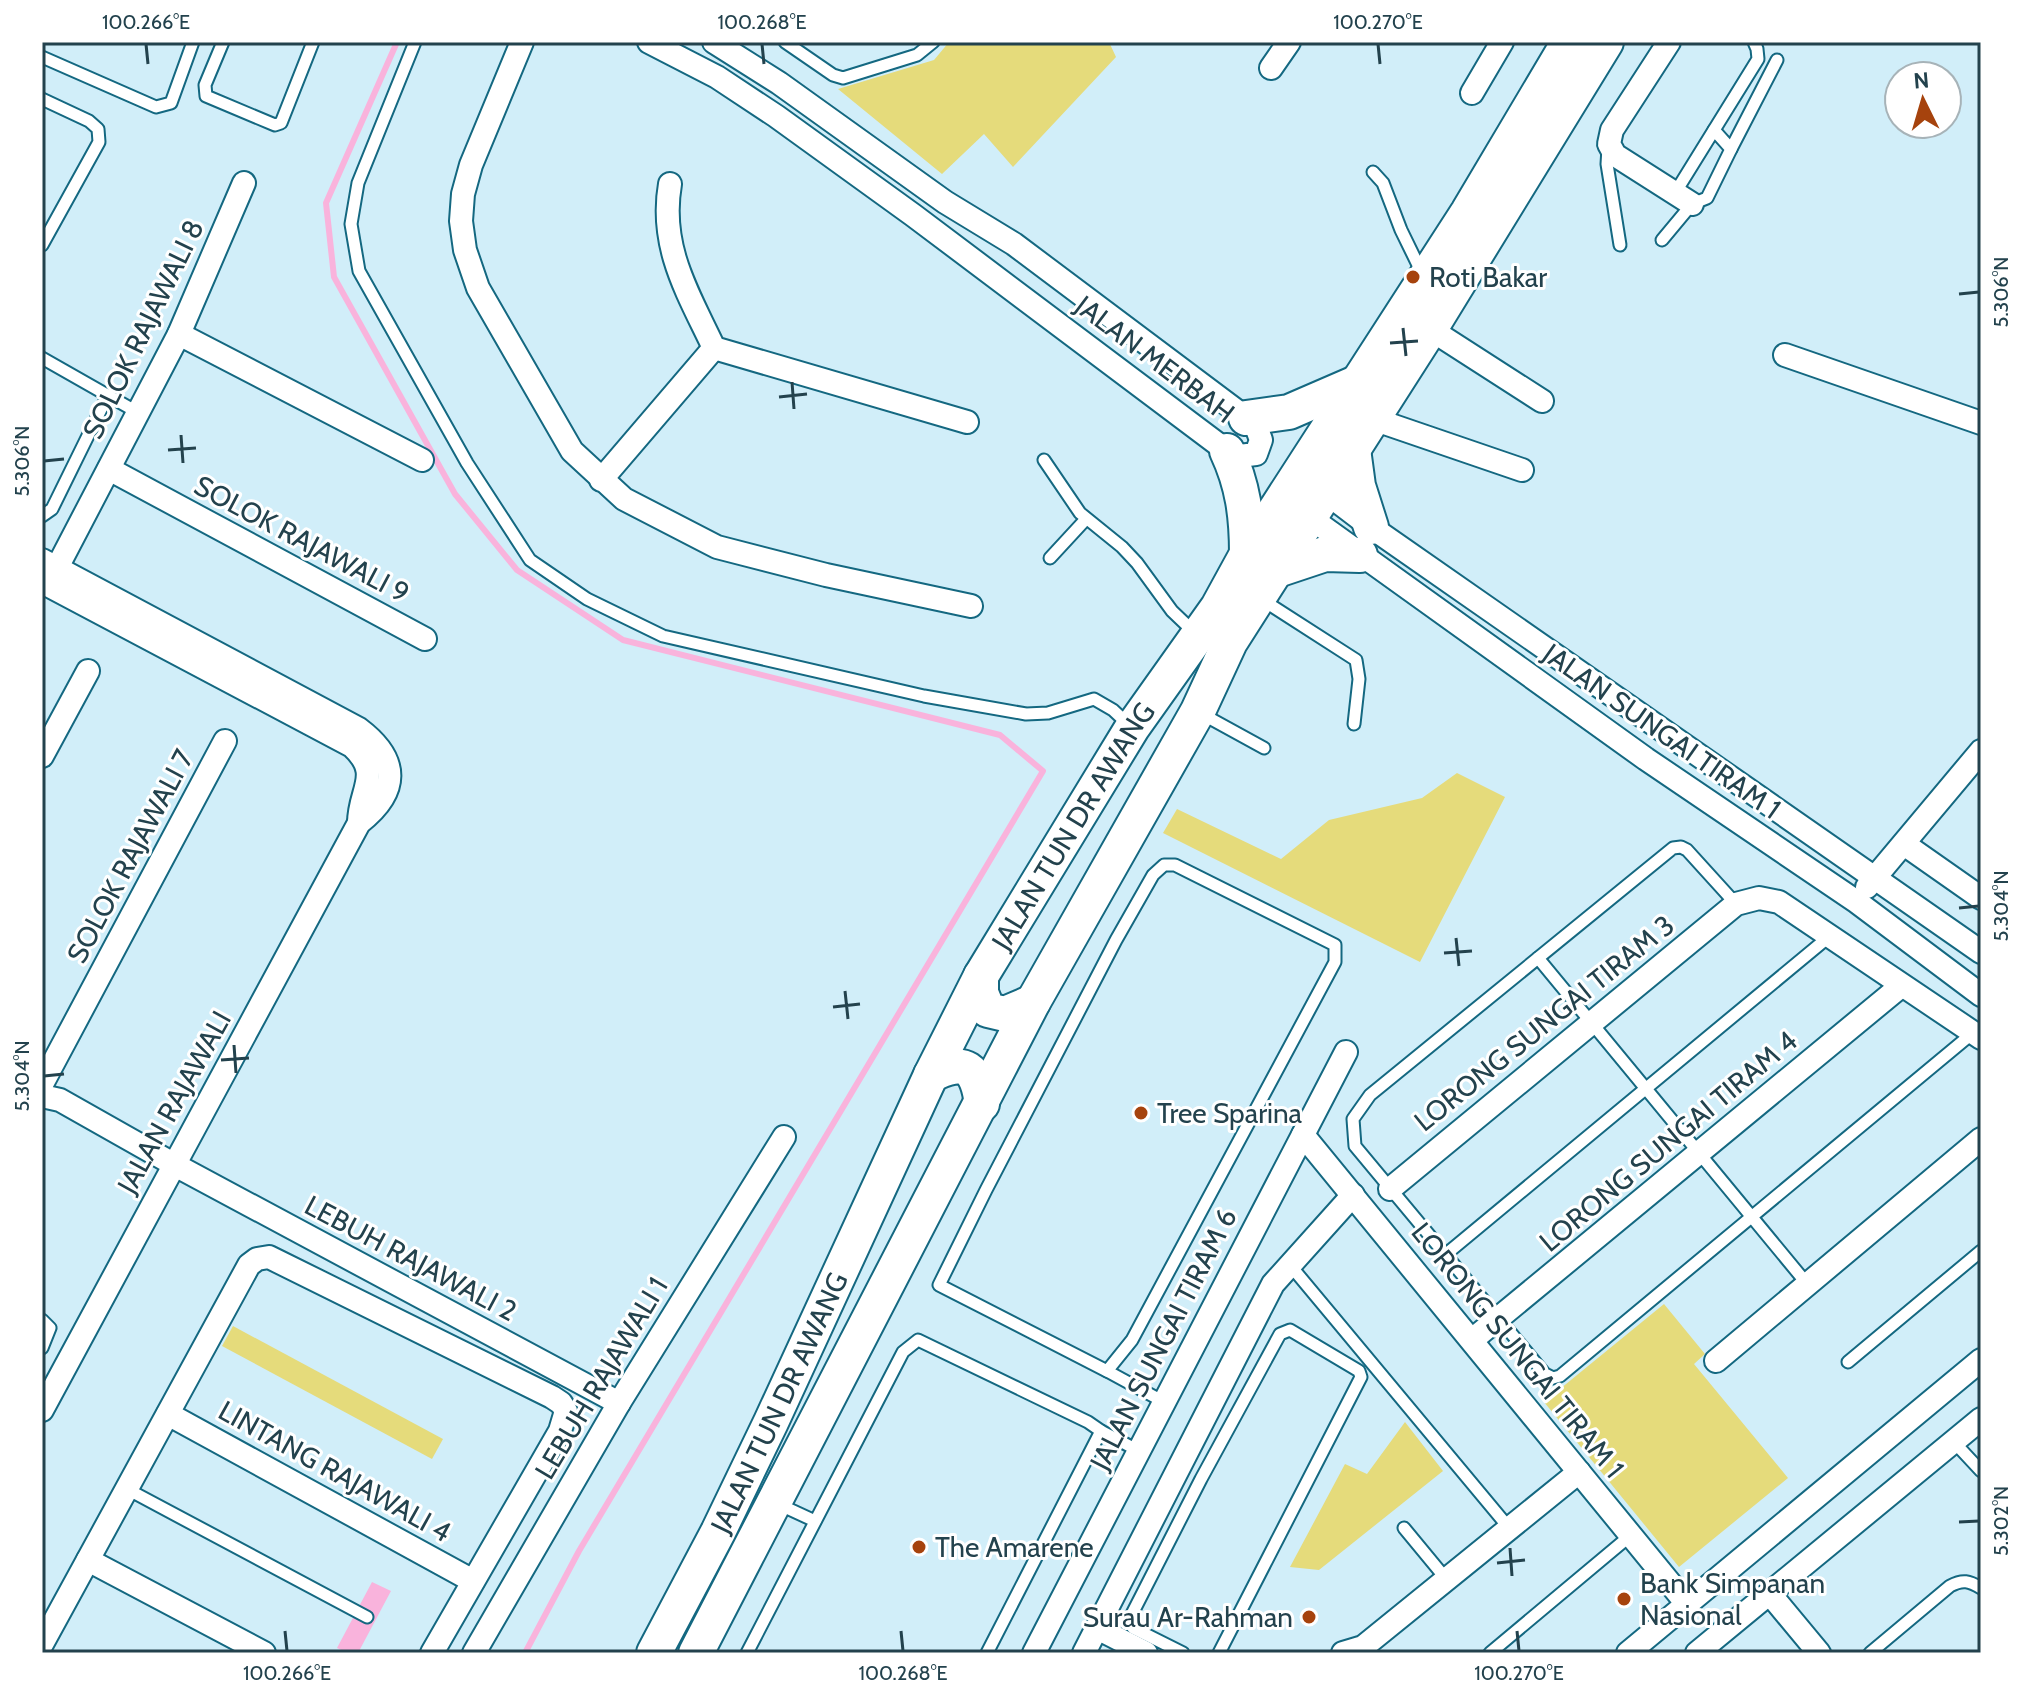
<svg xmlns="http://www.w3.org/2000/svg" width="2023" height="1695" font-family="Cabin,sans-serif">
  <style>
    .green { fill: #e5db7b }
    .water { fill: #f9b3dc }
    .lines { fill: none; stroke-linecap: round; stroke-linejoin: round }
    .stream { stroke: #f9b3dc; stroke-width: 6 }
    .service-casing { stroke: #146881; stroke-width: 15 }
    .minor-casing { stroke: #146881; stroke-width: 26 }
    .primary-casing { stroke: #146881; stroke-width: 38 }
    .service { stroke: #fff; stroke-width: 11 }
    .minor { stroke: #fff; stroke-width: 22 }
    .primary { stroke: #fff; stroke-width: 34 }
    .ticks { fill: none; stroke: #23424d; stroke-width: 3 }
    .poi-dot { fill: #a6430d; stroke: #fff; stroke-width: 3 }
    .labels { text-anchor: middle; stroke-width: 6; stroke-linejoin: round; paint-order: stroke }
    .poi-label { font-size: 28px; fill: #23424d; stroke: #fff; text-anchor: start }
    .street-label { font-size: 28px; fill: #23424d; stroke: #fff }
    .neatline { fill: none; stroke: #23424d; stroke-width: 3 }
    .ticks-label { font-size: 20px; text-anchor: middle; fill: #23424d }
  </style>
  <rect width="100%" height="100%" fill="#d1eef9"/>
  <g class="green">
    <path d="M949 42H1109L1116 57 1013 167 984 134 942 174 838 89 934 60Z"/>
    <path d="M1457 773 1505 797 1420 962 1163 833 1177 809 1281 859 1329 820 1422 798Z"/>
    <path d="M1664 1304 1705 1354 1694 1364 1788 1478 1679 1567 1544 1402Z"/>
    <path d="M233 1326 443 1439 432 1459 222 1346Z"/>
    <path d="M1405 1422 1443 1471 1319 1570 1290 1567 1345 1464 1367 1474Z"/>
  </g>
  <path class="water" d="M372 1582 391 1591 358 1653H348L337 1648Z"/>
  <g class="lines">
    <path class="stream" d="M397 42 326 203 334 277 455 494 517 570 623 640 1000 735 1043 771 579 1551 525 1653"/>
    <defs>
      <g id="service">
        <path d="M223 42 205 85 206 96 275 125 281 123 313 42"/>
        <path d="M415 42 358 183 351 224 359 271 467 463 530 560 587 599 663 636 924 696 1026 714 1048 713 1094 699 1113 710 1129 725"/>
        <path d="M785 42 833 75 843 78 917 55 933 42"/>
        <path d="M42 57 156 107 171 103 193 42"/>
        <path d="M42 99 89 121 98 129 99 142 42 245"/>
        <path d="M1608 148 1607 164 1620 245"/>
        <path d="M1731 149 1777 60"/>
        <path d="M1373 172 1383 183 1401 230 1422 273"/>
        <path d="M1675 193 1758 59 1757 49 1754 42"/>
        <path d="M1662 240 1692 204 1707 198 1731 149 1714 130"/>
        <path d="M42 358 137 412"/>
        <path d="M1044 460 1080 513 1122 547 1137 563 1172 611 1195 633"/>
        <path d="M42 516 52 509 108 395"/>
        <path d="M1050 558 1086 519"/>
        <path d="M1261 599 1356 660 1359 679 1354 724"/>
        <path d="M1202 714 1264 748"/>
        <path d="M1164 865H1175L1335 945V962L1132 1340 1107 1371 939 1285 986 1190 1116 940 1153 875Z"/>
        <path d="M1736 904 1687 850 1681 847 1673 848 1370 1095 1353 1119 1355 1146 1545 1374 1553 1378 1560 1376 1974 1032"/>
        <path d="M1538 958 1808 1285"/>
        <path d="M1445 1255 1831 935"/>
        <path d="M1290 1265 1510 1529"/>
        <path d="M42 1320 50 1328 42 1348"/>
        <path d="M1848 1362 1981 1251"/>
        <path d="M1107 1371 1164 1402"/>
        <path d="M1101 1431 1139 1451"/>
        <path d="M1954 1442 1981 1471"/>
        <path d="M127 1489 367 1617"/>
        <path d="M776 1503 815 1521"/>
        <path d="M1404 1528 1447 1580"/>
        <path d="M747 1653 903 1352 918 1340 1088 1422 1101 1431 987 1653"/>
        <path d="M1183 1653 1133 1628 1132 1614 1201 1479 1280 1334 1290 1330 1359 1371 1361 1377 1219 1653"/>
        <path d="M1490 1653 1631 1535"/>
        <path d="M1870 1653 1950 1586C1963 1579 1969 1581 1981 1588"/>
      </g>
      <g id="minor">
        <path d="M522 42 471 165 463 194 461 221 465 250 478 288 572 451 624 499 717 547 826 575 971 606"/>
        <path d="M649 42 717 77 776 116 913 215 1227 451 1239 456 1256 454 1261 440 1257 429 1246 418 1014 244 945 202 779 83 714 42"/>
        <path d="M1669 42 1612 130 1609 144 1615 155 1692 204"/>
        <path d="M1271 68 1289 42"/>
        <path d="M1472 93 1502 42"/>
        <path d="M670 184C659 247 688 293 714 348L967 422"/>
        <path d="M1430 329 1542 401"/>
        <path d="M179 334 422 460"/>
        <path d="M1785 355 1981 423"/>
        <path d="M1373 419 1522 470"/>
        <path d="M109 469 425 639"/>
        <path d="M601 480 714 348"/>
        <path d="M1325 492 1371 527 1981 952"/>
        <path d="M1309 517 1646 759 1857 902 1981 995"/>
        <path d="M42 560 359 729C400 760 399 792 359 823L42 1410"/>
        <path d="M42 582 352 746C383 775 359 789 359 823"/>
        <path d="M48 585 179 334 244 183"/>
        <path d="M42 756 88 671"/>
        <path d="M1904 844 1981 898"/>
        <path d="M1867 887 1981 751"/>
        <path d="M42 1084 225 741"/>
        <path d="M42 1096 60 1100 175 1165 619 1403"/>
        <path d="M1303 1135 1687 1604"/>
        <path d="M1390 1189 1736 904 1759 898 1779 902 1981 1038"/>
        <path d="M1472 1340 1901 986"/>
        <path d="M1716 1361 1981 1139"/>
        <path d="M168 1414 473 1581"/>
        <path d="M88 1560 264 1653"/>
        <path d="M1770 1594 1819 1653"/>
        <path d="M1097 1628 1146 1653"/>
        <path d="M42 1644 249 1265 257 1259 269 1257 552 1397 561 1403 566 1411 560 1431 432 1653"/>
        <path d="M474 1653 619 1403 784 1137"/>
        <path d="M1034 1653 1346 1052"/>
        <path d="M1084 1653 1273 1284 1353 1195"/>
        <path d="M1343 1653 1363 1647 1579 1472"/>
        <path d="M1628 1653 1981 1360"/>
        <path d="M1697 1653 1981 1419"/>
      </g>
      <g id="primary">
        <path d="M1246 418 1289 412 1356 383"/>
        <path d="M1353 449 1358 486 1371 527"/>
        <path d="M1227 451C1243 485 1247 516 1247 554"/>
        <path d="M1274 571 1325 554 1360 555"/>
        <path d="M981 976V993L988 1010 1005 1014 1033 1002"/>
        <path d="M931 1075C966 1057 977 1068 982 1104"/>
        <path id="s1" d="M654 1653 718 1532 771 1422 931 1075 981 976 1132 728 1218 607 1247 554 1468 212 1569 42"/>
        <path d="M696 1653 1033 1002 1198 711 1230 642 1430 329 1606 42"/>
      </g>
    </defs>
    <use href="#service" class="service-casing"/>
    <use href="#minor" class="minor-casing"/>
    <use href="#primary" class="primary-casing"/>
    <use href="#service" class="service"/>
    <use href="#minor" class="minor"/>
    <use href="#primary" class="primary"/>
  </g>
  <path class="ticks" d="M146 44 148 64M762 44 764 64M1378 44 1380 64M1959 294 1979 292M1403 328 1406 356M1390 343 1418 341M792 382 794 409M779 397 807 394M181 435 183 463M168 450 196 448M44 461 64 459M1959 908 1979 906M1456 938 1459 966M1444 953 1472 951M845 991 848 1019M833 1007 860 1004M234 1045 236 1073M221 1060 249 1058M44 1076 64 1074M1959 1522 1979 1521M1510 1548 1512 1576M1497 1563 1525 1560M285 1631 287 1651M901 1631 903 1651M1517 1631 1519 1651"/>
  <g class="poi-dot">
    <circle cx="1413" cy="277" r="8"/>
    <circle cx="1141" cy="1113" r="8"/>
    <circle cx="919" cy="1547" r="8"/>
    <circle cx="1624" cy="1599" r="8"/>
    <circle cx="1309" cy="1617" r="8"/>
  </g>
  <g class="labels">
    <g class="poi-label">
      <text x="1429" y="287">Roti Bakar</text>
      <text x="1157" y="1123">Tree Sparina</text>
      <text x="935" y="1557">The Amarene</text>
      <text x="1640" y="1593">Bank Simpanan<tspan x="1640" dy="32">Nasional</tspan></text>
      <text x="1293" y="1627" text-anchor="end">Surau Ar-Rahman</text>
    </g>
    <g class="street-label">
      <text transform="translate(143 329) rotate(-64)" y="10">SOLOK RAJAWALI 8</text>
      <text transform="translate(1155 359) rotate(37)" y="10">JALAN MERBAH</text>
      <text transform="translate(302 539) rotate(28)" y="10">SOLOK RAJAWALI 9</text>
      <text transform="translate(1662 731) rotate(35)" y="10">JALAN SUNGAI TIRAM 1</text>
      <text dy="10" stroke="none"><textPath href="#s1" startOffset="928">JALAN TUN DR AWANG</textPath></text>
      <text transform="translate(130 856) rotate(-62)" y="10">SOLOK RAJAWALI 7</text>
      <text transform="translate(1544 1023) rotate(-39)" y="10">LORONG SUNGAI TIRAM 3</text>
      <text transform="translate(174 1102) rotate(-61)" y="10">JALAN RAJAWALI</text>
      <text transform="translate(1668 1141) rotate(-40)" y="10">LORONG SUNGAI TIRAM 4</text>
      <text transform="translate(411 1258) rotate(28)" y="10">LEBUH RAJAWALI 2</text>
      <text transform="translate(1163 1339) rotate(-63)" y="10">JALAN SUNGAI TIRAM 6</text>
      <text transform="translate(1518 1350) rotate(51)" y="10">LORONG SUNGAI TIRAM 1</text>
      <text transform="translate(601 1378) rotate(-59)" y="10">LEBUH RAJAWALI 1</text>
      <text dy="10" stroke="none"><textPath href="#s1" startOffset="280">JALAN TUN DR AWANG</textPath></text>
      <text transform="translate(335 1471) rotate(29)" y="10">LINTANG RAJAWALI 4</text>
    </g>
  </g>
  <rect width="2023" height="1695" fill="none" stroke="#ffffff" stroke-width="88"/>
  <g transform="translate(1923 100) rotate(355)"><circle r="38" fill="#ffffff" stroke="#a7b3b8" stroke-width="2"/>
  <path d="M0-6L14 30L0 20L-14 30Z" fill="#a6430d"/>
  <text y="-12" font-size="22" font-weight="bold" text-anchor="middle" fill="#23424d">N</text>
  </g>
  <rect x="44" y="44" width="1935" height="1607" class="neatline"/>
  <g class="ticks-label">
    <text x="146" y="29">100.266°E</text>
    <text x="762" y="29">100.268°E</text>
    <text x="1378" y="29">100.270°E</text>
    <text transform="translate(2001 292) rotate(-90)" y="7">5.306°N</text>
    <text transform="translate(22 461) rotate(-90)" y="7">5.306°N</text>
    <text transform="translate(2001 906) rotate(-90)" y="7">5.304°N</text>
    <text transform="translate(22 1076) rotate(-90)" y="7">5.304°N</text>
    <text transform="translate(2001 1521) rotate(-90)" y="7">5.302°N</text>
    <text x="287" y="1680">100.266°E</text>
    <text x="903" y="1680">100.268°E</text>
    <text x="1519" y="1680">100.270°E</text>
  </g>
</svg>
